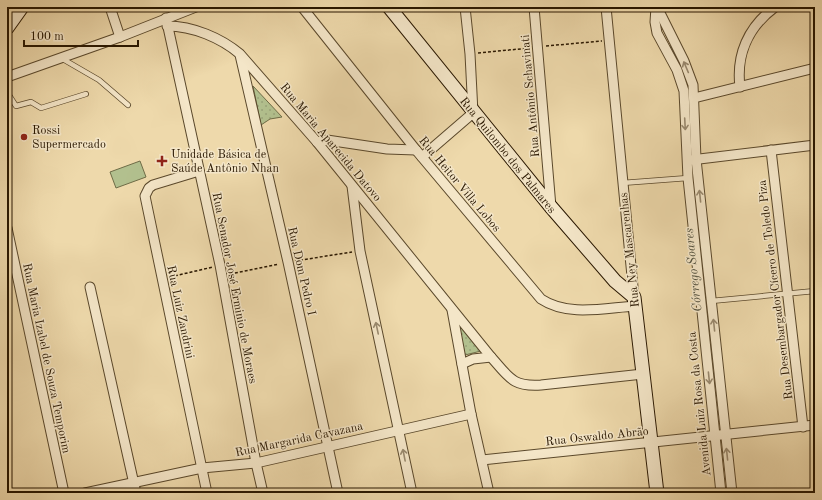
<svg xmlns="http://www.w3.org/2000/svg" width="822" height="500" font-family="'Old Standard TT',serif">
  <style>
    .grass { fill: url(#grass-dots); stroke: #6e6c47 }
    .garden { fill: #b2c08e; stroke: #6e6c47 }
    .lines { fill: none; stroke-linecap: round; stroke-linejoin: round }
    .stream { stroke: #6e786b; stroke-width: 2.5 }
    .lane-casing { stroke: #5a482b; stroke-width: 6 }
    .street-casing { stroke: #5a482b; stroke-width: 11 }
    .secondary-casing { stroke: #291700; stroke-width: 15 }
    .path { stroke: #291700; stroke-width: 1.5; stroke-dasharray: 3 2; stroke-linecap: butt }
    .lane { stroke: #f4e6c8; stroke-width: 4.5 }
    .street { stroke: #f4e6c8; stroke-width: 9 }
    .secondary { stroke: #f4e6c8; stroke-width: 13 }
    .oneway { stroke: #99896e }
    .poi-dot { fill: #8f2418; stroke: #f4e6c8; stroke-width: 1.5 }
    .labels { text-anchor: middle; stroke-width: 3; stroke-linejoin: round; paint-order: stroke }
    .street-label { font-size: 12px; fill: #291700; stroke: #f4e6c8 }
    .poi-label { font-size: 12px; fill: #291700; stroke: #f4e6c8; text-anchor: start }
    .water-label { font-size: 13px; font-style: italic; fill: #51503e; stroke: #f4e6c8 }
  </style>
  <defs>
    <pattern id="grass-dots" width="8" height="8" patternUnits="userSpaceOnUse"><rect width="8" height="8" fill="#b2c08e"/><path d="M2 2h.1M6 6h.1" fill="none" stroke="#99a479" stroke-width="1.8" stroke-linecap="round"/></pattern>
  </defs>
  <rect width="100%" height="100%" fill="#eed9ab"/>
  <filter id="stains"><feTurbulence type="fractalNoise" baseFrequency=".005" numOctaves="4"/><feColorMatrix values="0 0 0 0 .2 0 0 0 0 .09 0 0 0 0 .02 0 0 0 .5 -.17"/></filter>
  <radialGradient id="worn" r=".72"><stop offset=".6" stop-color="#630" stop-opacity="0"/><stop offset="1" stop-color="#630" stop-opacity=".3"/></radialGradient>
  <g class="grass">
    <path d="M253 86 282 117 270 119 261 125Z"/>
    <path d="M461 325 481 351 465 355 459 326Z"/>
  </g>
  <path class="garden" d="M140 161 146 177 116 188 110 172Z"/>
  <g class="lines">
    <g class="stream">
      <path d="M671 47 685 77 686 85"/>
      <path d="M693 174 699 243"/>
    </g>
    <defs>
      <g id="lane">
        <path d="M61 58 99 80 128 105"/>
        <path d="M7 92 16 106 31 102 41 108 86 94"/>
        <path d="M622 183 688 178"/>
        <path d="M711 301 815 291"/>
      </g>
      <g id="street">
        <path d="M110 7 120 37"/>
        <path d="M302 7 416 150 541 299C568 317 604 308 635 306"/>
        <path d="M534 7 551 207"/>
        <path d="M606 7 634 297"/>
        <path d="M656 7 655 22 657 33 677 70 684 91 688 178 721 493"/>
        <path d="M657 7 684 61 693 85 696 159 732 493"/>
        <path d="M166 18 220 265 256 463 263 493"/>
        <path d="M167 26C193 26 221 38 240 54L317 142 491 357C509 377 512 387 541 385L643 374"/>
        <path d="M240 55 288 262 338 493"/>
        <path d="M7 77 120 37 196 7"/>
        <path d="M740 87C736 55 748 27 775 7"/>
        <path d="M694 98 815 68"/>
        <path d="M317 142 327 140 387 149 416 150"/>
        <path d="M771 150 803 427"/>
        <path d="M422 157 473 113 470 54 465 7"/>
        <path d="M691 160 815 145"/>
        <path d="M199 171 153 185 149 188 145 196 207 493"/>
        <path d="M352 186 360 251 412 493"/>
        <path d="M7 228 64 493"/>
        <path d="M90 287 136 493"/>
        <path d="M452 310 471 414 489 493"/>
        <path d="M462 364 473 359 491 357"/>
        <path d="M482 460 815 425"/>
        <path d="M85 493 202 468 256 463 471 414"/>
      </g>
      <g id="secondary">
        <path d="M389 7 551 207 615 281 634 297 657 493"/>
        <path d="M7 28 22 7"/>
      </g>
    </defs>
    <use href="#lane" class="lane-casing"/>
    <use href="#street" class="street-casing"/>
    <use href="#secondary" class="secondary-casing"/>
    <g class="path">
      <path d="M546 46 602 41"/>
      <path d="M478 53 530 48"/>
      <path d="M295 261 352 252"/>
      <path d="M230 274 279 264"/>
      <path d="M170 277 213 267"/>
    </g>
    <use href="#lane" class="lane"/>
    <use href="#street" class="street"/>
    <use href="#secondary" class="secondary"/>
  </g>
  <defs><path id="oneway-shaft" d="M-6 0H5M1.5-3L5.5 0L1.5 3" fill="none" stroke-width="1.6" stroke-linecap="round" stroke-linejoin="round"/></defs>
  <g class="oneway">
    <use href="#oneway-shaft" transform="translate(686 67) rotate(-113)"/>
    <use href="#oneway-shaft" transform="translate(685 124) rotate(87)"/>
    <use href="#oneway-shaft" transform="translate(700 196) rotate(-96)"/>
    <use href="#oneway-shaft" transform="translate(714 325) rotate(-96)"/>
    <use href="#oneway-shaft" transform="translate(377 328) rotate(-102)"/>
    <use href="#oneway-shaft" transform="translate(709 378) rotate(84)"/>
    <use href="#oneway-shaft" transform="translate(727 454) rotate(-96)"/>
    <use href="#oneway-shaft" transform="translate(404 455) rotate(-101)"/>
  </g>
  <g class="poi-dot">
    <circle cx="24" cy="137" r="4"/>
    <path d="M160 155h4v4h4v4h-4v4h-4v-4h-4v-4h4z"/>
  </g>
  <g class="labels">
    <g class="street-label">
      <text transform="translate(530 96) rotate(-95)" y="4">Rua Antônio Schavinati</text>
      <text transform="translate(331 142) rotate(50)" y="4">Rua Maria Aparecida Datovo</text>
      <text transform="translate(508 155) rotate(51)" y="4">Rua Quilombo dos Palmares</text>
      <text transform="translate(460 184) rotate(50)" y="4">Rua Heitor Villa Lobos</text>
      <text transform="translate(629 250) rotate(-96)" y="4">Rua Ney Mascarenhas</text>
      <text transform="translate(302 271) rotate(77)" y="4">Rua Dom Pedro I</text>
      <text transform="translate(235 288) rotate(79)" y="4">Rua Senador José Erminio de Moraes</text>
      <text transform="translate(775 290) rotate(-97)" y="4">Rua Desembargador Cícero de Toledo Piza</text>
      <text transform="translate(181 312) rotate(78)" y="4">Rua Luiz Zandrini</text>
      <text transform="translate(47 358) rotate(78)" y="4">Rua Maria Izabel de Souza Temporim</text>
      <text transform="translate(699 404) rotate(-96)" y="4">Avenida Luiz Rosa da Costa</text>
      <text transform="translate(597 436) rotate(-6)" y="4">Rua Oswaldo Abrão</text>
      <text transform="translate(299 439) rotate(-12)" y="4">Rua Margarida Cavazana</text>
    </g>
    <g class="poi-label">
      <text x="32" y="134">Rossi<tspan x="32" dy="14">Supermercado</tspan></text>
      <text x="171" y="158">Unidade Básica de<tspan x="171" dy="14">Saúde Antônio Nhan</tspan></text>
    </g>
    <g class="water-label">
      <text transform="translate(692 270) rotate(-96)" y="5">Córrego Soares</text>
    </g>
  </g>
  <rect width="822" height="500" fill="none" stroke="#eed9ab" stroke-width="24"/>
  <rect x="8" y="8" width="806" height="484" fill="none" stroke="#291700" stroke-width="2"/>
  <rect x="12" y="12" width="798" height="476" fill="none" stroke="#291700"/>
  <path d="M24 40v6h114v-6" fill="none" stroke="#291700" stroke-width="2"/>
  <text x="30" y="40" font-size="12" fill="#291700" stroke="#f4e6c8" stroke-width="3" paint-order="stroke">100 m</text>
  <rect width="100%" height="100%" filter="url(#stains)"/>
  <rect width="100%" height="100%" fill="url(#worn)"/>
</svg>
